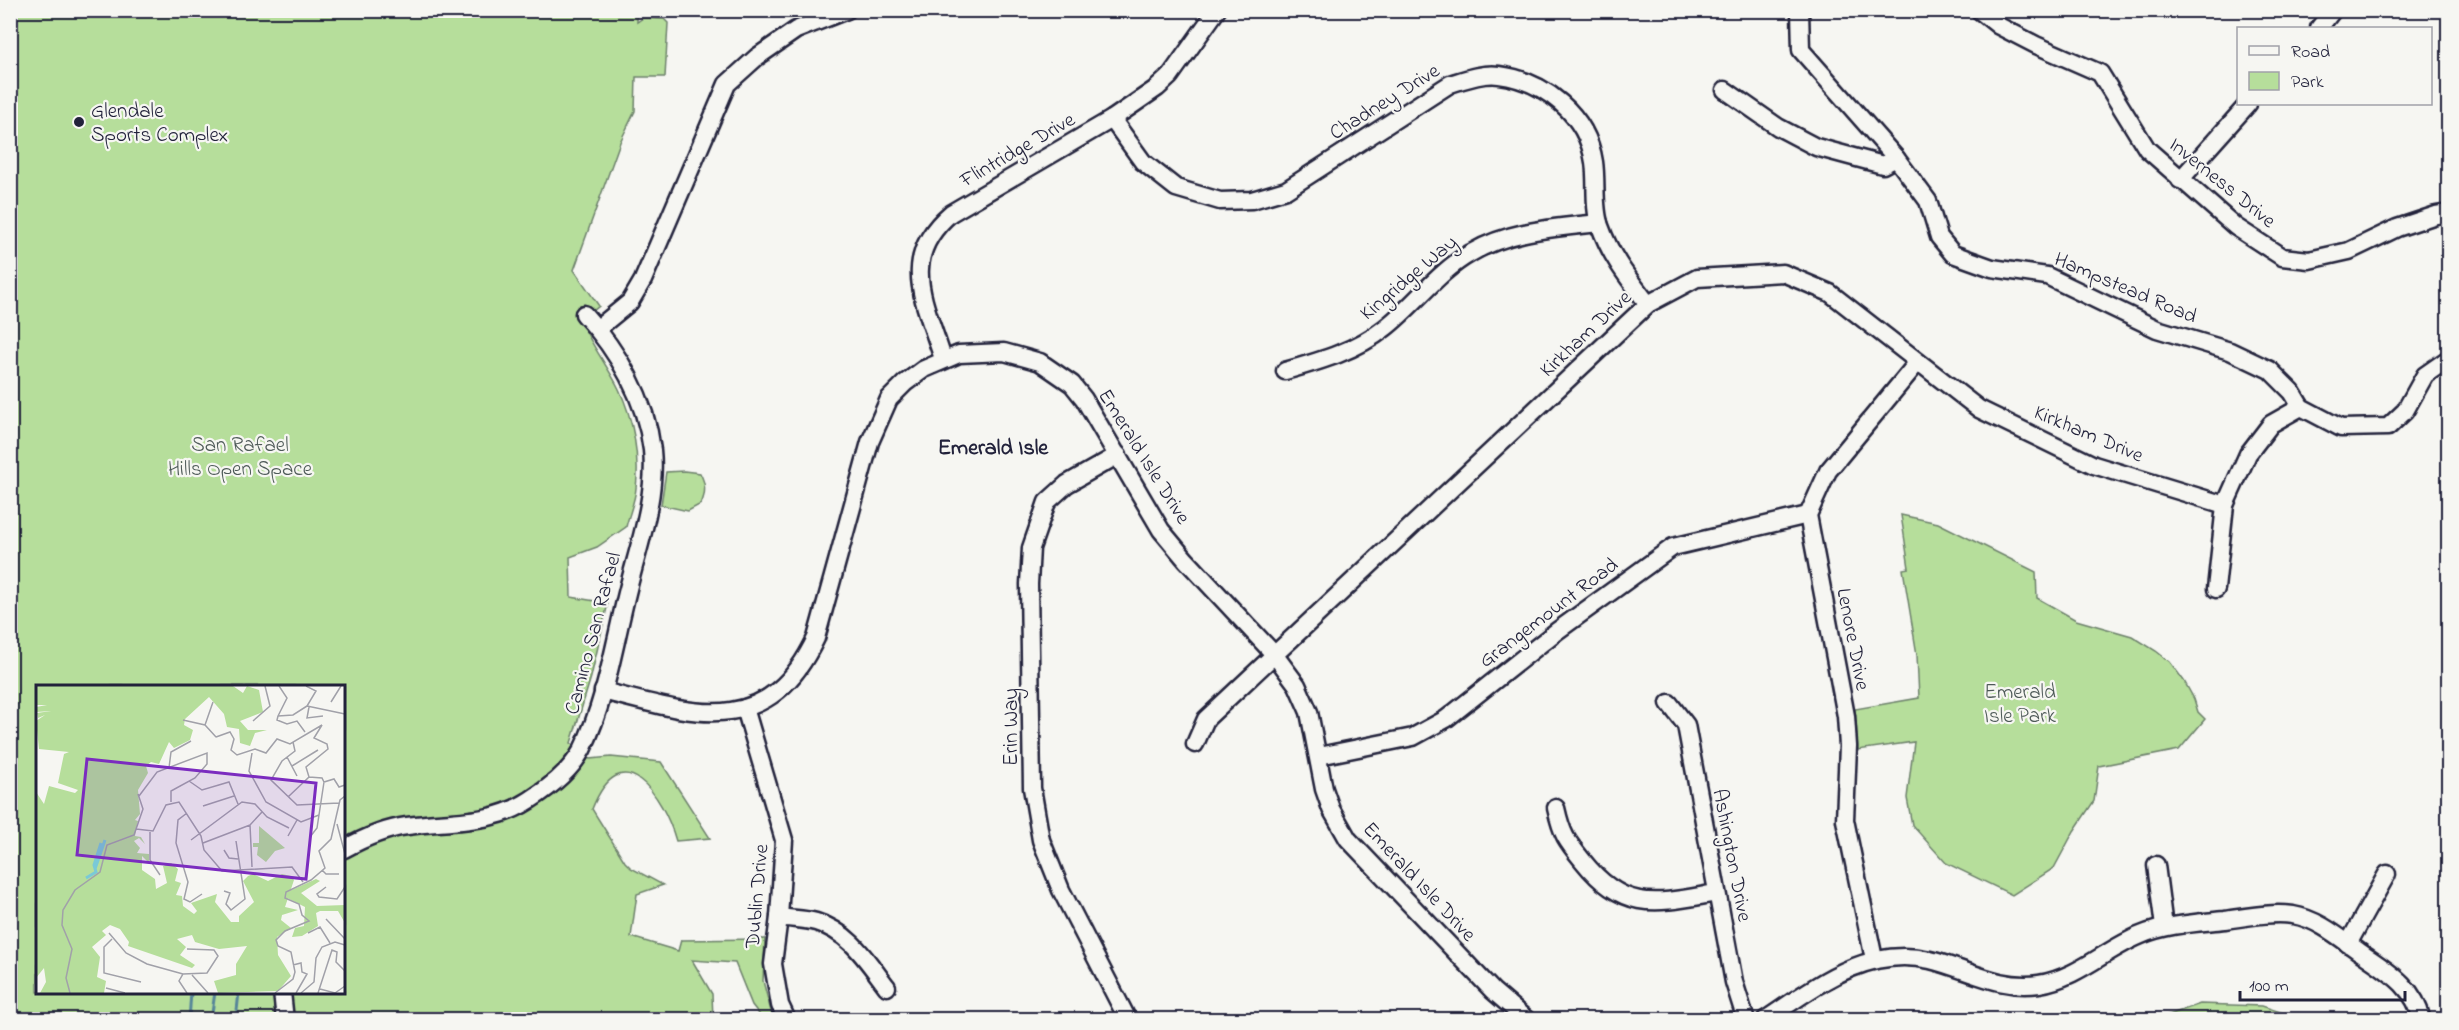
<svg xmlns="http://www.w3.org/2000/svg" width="2459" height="1030" font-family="'Indie Flower',sans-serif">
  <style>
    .green { fill: #b6de9b; stroke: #6c806b; stroke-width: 1.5; fill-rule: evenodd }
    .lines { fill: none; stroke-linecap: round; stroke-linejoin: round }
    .stream { stroke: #578699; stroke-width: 3 }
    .minor-casing { stroke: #22223b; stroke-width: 21 }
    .minor { stroke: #f6f6f2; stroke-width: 16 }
    .poi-dot { fill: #22223b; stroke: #f6f6f2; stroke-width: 2 }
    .labels { text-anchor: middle; stroke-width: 4.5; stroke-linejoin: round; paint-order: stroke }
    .street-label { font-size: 21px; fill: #22223b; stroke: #f6f6f2 }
    .poi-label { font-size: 21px; fill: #22223b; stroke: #f6f6f2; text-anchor: start }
    .park-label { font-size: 21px; fill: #4e5a58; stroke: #f6f6f2 }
    .neighbourhood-label { font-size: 22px; font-weight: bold; fill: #22223b; stroke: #f6f6f2 }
    .inset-river { fill: none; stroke: #7ac9d7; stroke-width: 3 }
    .inset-road { fill: none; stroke: #a1a1a9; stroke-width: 1.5 }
    .view { fill: #7b2cbf; fill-opacity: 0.15; stroke: #7b2cbf; stroke-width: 3 }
    .inset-edge { fill: none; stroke: #22223b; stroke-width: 3 }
  </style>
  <rect width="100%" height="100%" fill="#f6f6f2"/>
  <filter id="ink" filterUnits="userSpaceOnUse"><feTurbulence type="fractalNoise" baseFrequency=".0167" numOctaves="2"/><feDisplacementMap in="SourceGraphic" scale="12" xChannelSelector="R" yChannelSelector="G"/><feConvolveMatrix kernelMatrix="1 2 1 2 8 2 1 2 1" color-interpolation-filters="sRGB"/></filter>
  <g filter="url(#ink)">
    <g class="green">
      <path d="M637 10V22L643 18 664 19 668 23 665 77H636L635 111 620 142 574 270 599 306 581 321C591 345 607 365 619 389 633 419 640 455 636 488 635 501 629 514 626 527L597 547 570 557 571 597 608 603 591 677 571 743 590 759 611 757 661 762 710 838 676 841C663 796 622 734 592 809L625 862 631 868 663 885 637 894 631 937 678 951 681 940 765 939 763 981 773 1019H763L752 1005 735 963 692 960 712 994 713 1019H11L10 11ZM38 686H344V992H38Z"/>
      <path d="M684 471 700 473C706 484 706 493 701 504L688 511 661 505 666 472Z"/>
      <path d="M1901 515 1938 523 2036 572 2037 598 2076 620 2132 636 2156 651 2170 662 2184 681 2194 699 2198 712 2205 719 2179 750 2099 766 2094 801 2074 831 2054 868 2012 895 1946 863 1912 825 1907 798 1914 742 1858 750 1855 709 1919 698 1917 655 1903 569 1909 568Z"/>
      <path d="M2200 1004 2262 1006 2302 1019H2157Z"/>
    </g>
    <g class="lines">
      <g class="stream">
        <path d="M189 1020 191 992"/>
        <path d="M211 1020 215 992"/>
        <path d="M236 1020 239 992"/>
      </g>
      <defs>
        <g id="minor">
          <path d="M1800 10 1801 50 1896 158 1928 201 1939 237 1953 254 1992 268 2047 276 2157 329 2230 351 2270 370 2292 392 2301 407 2341 428 2388 427 2405 411 2425 375 2448 359"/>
          <path d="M1979 10 1999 26 2036 45 2100 73 2147 149 2236 227 2282 257 2309 260 2349 251 2397 228 2436 215 2448 213"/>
          <path d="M2319 28 2333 10"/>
          <path d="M1725 90 1778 127 1816 147 1883 165 1896 158"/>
          <path d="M1112 119 1143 162 1176 188 1220 201 1252 200 1286 190 1450 84C1466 79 1482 73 1499 75 1545 81 1587 115 1594 162 1597 182 1593 207 1600 226 1611 257 1628 278 1648 304"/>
          <path d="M2180 180 2248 104"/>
          <path d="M597 329 630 302 643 280 727 84 757 57 796 30 847 10"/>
          <path d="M943 359C926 303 897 259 951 213L1112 119 1157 88 1170 76 1217 10"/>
          <path d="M1285 371C1320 361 1356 351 1385 328 1415 305 1437 272 1471 253 1510 230 1555 228 1599 223"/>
          <path d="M1118 455 1067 484 1047 502 1031 548 1029 584 1032 788 1041 840 1061 890 1128 1020"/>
          <path d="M2216 589 2225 505 2248 454 2271 424 2301 407"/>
          <path d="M603 691C693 714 767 741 816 638L870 442 889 399 905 383 924 369 959 354 1004 352 1040 362 1072 384 1084 399 1161 530 1186 560 1274 654 1297 685 1309 712 1324 789 1331 809 1348 839 1493 991 1527 1020"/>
          <path d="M1669 703 1686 725 1734 982 1746 1020"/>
          <path d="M745 708 784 840 779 917 773 964 780 1005 787 1020"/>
          <path d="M1195 744 1206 719 1648 304 1697 278 1783 273 1830 293 1979 409 2094 465 2225 505"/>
          <path d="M1319 756 1413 737 1446 719 1557 631 1673 547 1808 515"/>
          <path d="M1556 808C1562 835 1566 840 1583 861 1625 914 1658 903 1717 893"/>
          <path d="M344 849C364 838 384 829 407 826 450 820 492 825 530 800 549 788 571 770 582 750 606 701 614 645 627 593 638 547 657 497 652 450 646 399 618 351 584 314"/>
          <path d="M2156 865 2164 927"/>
          <path d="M779 917C791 919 805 919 816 922 850 932 867 961 887 987"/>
          <path d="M2348 944 2387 874"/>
          <path d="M1874 959 1845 820 1848 746 1846 716 1808 515 1828 471 1918 362"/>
          <path d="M282 992 285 1020"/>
          <path d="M1765 1020C1815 987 1866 945 1930 960 1968 969 1999 990 2039 984 2078 978 2106 949 2141 935 2167 924 2197 923 2225 920 2247 917 2271 912 2293 915 2318 919 2340 938 2360 952 2387 971 2414 985 2422 1020"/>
        </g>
      </defs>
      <use href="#minor" class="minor-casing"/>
      <use href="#minor" class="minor"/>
    </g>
  </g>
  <circle class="poi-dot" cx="79" cy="122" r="6"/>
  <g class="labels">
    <g class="street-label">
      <text transform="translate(1384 101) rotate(-32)" y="7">Chadney Drive</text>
      <text transform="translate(1017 149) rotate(-30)" y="7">Flintridge Drive</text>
      <text transform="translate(2223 182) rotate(39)" y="7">Inverness Drive</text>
      <text transform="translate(1408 277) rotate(-40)" y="7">Kingridge Way</text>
      <text transform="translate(2126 287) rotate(23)" y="7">Hampstead Road</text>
      <text transform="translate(1585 333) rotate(-43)" y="7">Kirkham Drive</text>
      <text transform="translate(2089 433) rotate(23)" y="7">Kirkham Drive</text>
      <text transform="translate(1145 456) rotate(58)" y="7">Emerald Isle Drive</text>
      <text transform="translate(1548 612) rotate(-37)" y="7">Grangemount Road</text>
      <text transform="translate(592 633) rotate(-75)" y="7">Camino San Rafael</text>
      <text transform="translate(1854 639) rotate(79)" y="7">Lenore Drive</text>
      <text transform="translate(1010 727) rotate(-90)" y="7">Erin Way</text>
      <text transform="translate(1733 855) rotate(79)" y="7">Ashington Drive</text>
      <text transform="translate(1420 881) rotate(47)" y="7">Emerald Isle Drive</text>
      <text transform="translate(756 896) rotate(-85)" y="7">Dublin Drive</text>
    </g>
    <g class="poi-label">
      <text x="91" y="117">Glendale<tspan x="91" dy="24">Sports Complex</tspan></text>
    </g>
    <g class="park-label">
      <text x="240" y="451">San Rafael<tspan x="240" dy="24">Hills Open Space</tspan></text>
      <text x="2020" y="698">Emerald<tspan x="2020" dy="24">Isle Park</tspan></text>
    </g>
    <g class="neighbourhood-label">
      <text x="993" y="454">Emerald Isle</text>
    </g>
  </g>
  <g transform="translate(36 685)">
    <rect width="309" height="309" fill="#f6f6f2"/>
    <path d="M0 1H197L207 8 211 1 223 5 227 27 204 36 212 45H231L219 48 214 61 204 58 203 44 191 42 188 29 173 12 149 34 148 40 157 45 154 55 138 63 133 57 123 79 115 77 110 81 112 88 102 105 104 129 99 135 102 136 99 151 105 152 109 159 103 153 98 156 104 163 101 168 113 169V178L106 171V185L119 194 120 204 131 198 127 181 135 178 142 184 139 196 145 198 140 210 146 211 147 221 158 229 161 226 155 218 181 209 179 217 195 237H203V231L218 217 207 196 212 191 217 189 232 196 246 189 255 191 258 195 249 222 262 225 246 230 245 235 255 243 241 252 242 270 255 291 242 306 182 308 178 296 200 290V279L211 261 183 264 159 257 156 250 141 254 150 262 144 270 159 280 156 283 92 261 93 257 84 244 74 240 66 246 70 250 56 262 64 272 61 292 70 296 68 308H4L10 297 8 283 0 293V107L8 119 13 101 39 108 42 105 22 98 28 69 33 67 3 64 0 36 9 30 2 33 1 28 15 26 0 27V22L11 20H0ZM223 141 249 163 239 166 230 177 221 170 222 162H217V158H223ZM280 194 284 196 265 208 281 221 309 220V238L302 226H284L280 228 282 241 266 251 256 252 259 243 268 241 269 222 251 213V207Z" fill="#b6de9b"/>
    <path class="inset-river" d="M59 184 69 155M50 193 60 187 58 180 65 158"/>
    <path class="inset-road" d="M270 1 280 6 271 21 309 29M295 17 305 1M273 22 271 33 287 31M242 31 241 35 251 39 261 36 269 47M242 31 251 13 243 1M242 31 257 30 271 21M147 35 169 40 180 52M217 36 234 21 229 1M169 40 177 17M0 44V88M180 52 194 47 198 54 195 65 201 70 219 64 230 68 241 54 254 59 286 40 278 53 291 59 292 64 270 82 273 92 252 112M257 57 259 66 246 76 235 95 261 120 303 118M216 68 213 86 230 117 265 137 283 130M251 72 261 91M256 81 282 65M133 83 135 67 155 56M273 92 286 93 288 97 298 94 303 102 309 100M153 96 166 105 193 97 202 119M103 111 121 87 171 68V79L159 93 135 106V117M167 121 198 111M151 128 142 135 140 158 152 197 148 214 154 217 166 209M301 139 309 169M100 144 117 146 130 120 143 117 165 151 168 165 186 186 256 182 267 197M114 147V175L124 190M252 151 261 135M274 152 281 143 288 97M155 155 206 117 219 119 231 132 253 143M167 158 214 140M188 165 193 173 202 174M216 182 214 140 226 127M286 185 290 189H303M290 202 281 209 283 212 301 214 309 202M188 206 194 208 190 219 195 225 209 214 200 156M290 234 309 254M73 248 90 268 111 279 147 289M272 248 284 242 294 258M76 254 68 262V288L105 297M257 280 265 278 266 287 271 289 260 308M156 290 172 308M70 303 89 308M284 304 299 308 309 301M34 308 30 293 36 264 26 240 27 225 39 205 64 187 71 160 98 150 107 124 102 109M151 308 143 296 147 289 171 288 182 271 178 265 151 264M239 308 257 294 259 287 255 267 242 261 240 255 249 246 273 236 266 230 263 219 249 213 250 207 275 195 289 183 283 166 295 154 304 115 309 111M265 308 278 297 280 273 286 262 299 257 309 260M282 308 296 265 301 267 300 277 309 286"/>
    <path class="view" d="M51 74 280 98 270 194 41 170Z"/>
    <rect width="309" height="309" class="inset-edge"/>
  </g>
  <rect width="2459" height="1030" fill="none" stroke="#f6f6f2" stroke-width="36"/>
  <rect x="18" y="18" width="2423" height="994" fill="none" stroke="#22223b" stroke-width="2" filter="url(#ink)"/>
  <rect x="2237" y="27" width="195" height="78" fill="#f6f6f2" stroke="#a1a1a9" stroke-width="1.5"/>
  <rect x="2249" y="46" width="30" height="9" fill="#f6f6f2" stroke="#a1a1a9" stroke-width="1.5"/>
  <text x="2291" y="57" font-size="18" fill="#22223b">Road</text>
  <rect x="2249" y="72" width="30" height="18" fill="#b6de9b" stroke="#a1a1a9" stroke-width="1.5"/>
  <text x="2291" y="87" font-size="18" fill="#22223b">Park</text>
  <path d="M2240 991v9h165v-9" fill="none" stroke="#22223b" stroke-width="3"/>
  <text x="2249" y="991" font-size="18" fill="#22223b" stroke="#f6f6f2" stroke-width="4.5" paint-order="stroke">100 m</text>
</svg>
